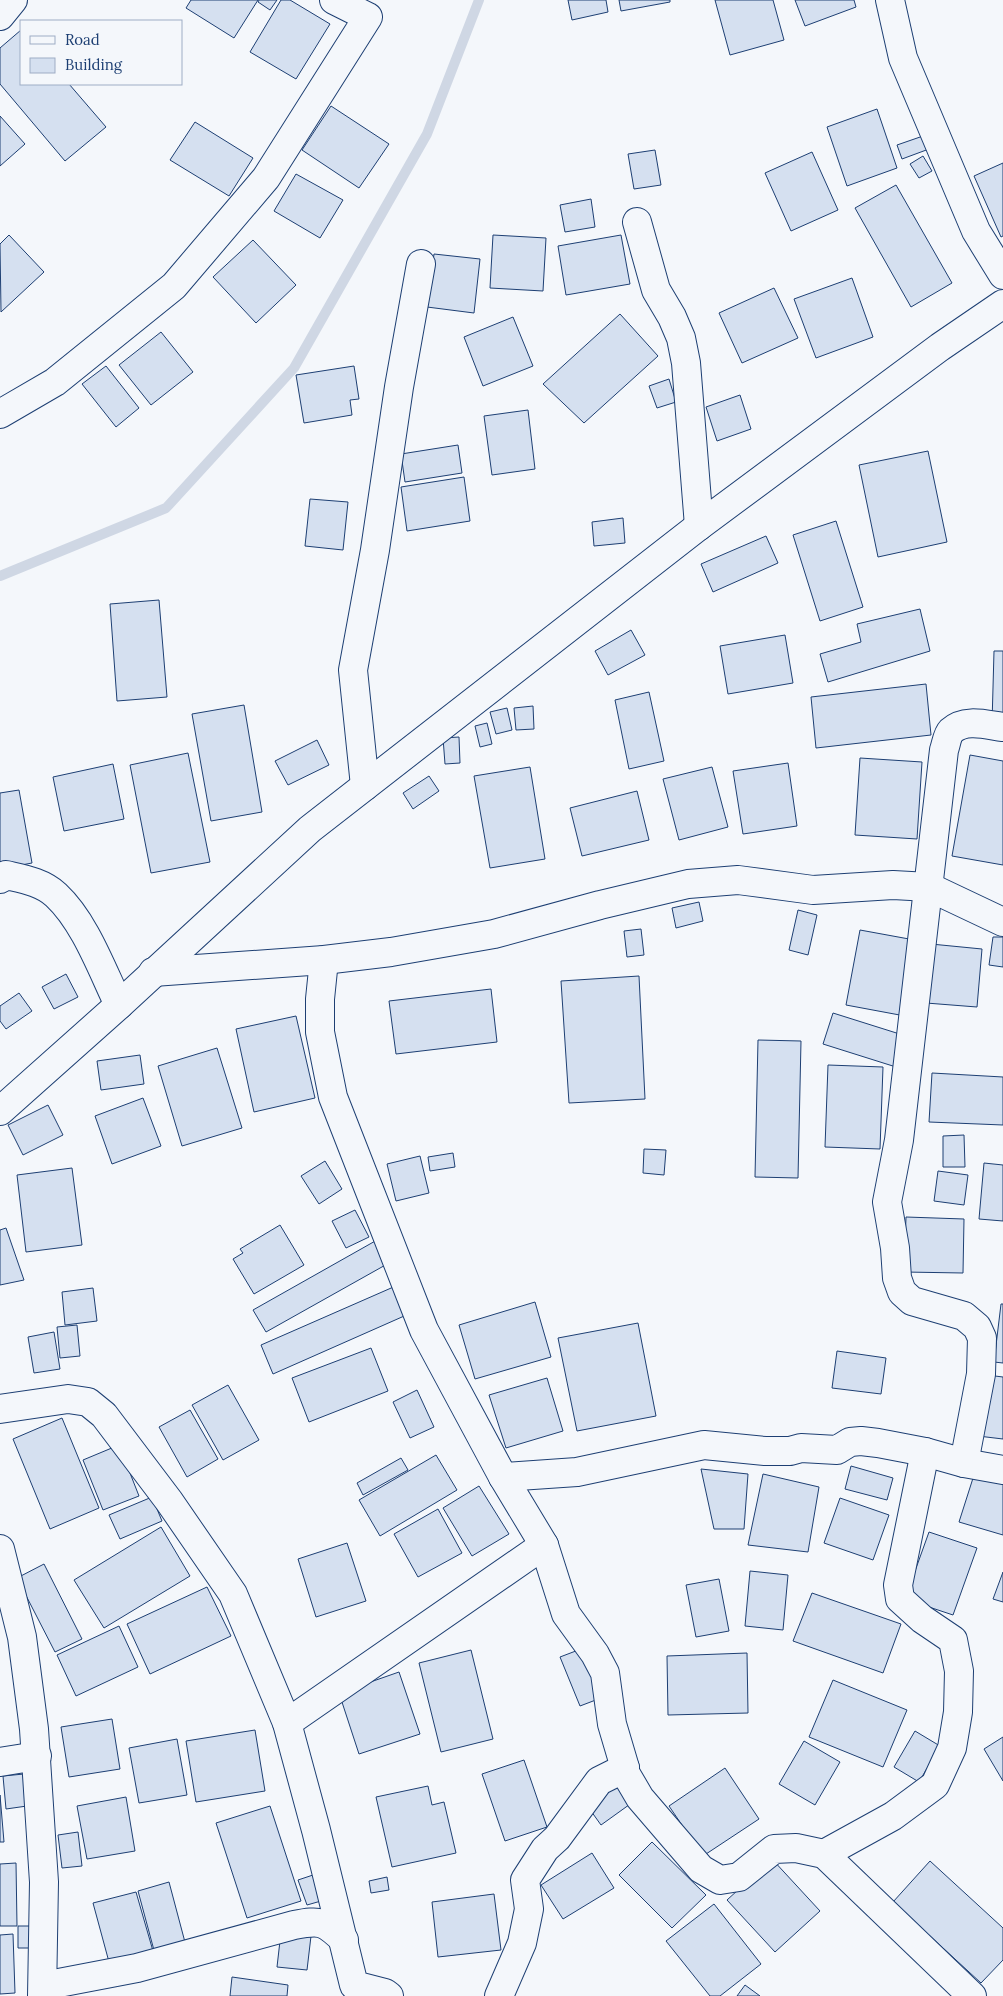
<svg xmlns="http://www.w3.org/2000/svg" width="1003" height="1996" font-family="Lora,serif">
  <style>
    .lines { fill: none; stroke-linecap: round; stroke-linejoin: round }
    .stream { stroke: #cfd7e4; stroke-width: 10 }
    .building { fill: #d5e0f0; stroke: #1d3f73 }
    .minor-casing { stroke: #1d3f73; stroke-width: 30 }
    .minor { stroke: #f4f7fb; stroke-width: 28 }
  </style>
  <rect width="100%" height="100%" fill="#f4f7fb"/>
  <g class="lines">
    <path class="stream" d="M0 576 166 508 294 368 427 134 479 0"/>
  </g>
  <g class="building">
    <path d="M191 0H258L234 38 186 8Z"/>
    <path d="M259 0H277L270 10 258 2Z"/>
    <path d="M281 0H290L330 24 296 79 250 52Z"/>
    <path d="M568 0H606L608 12 572 20Z"/>
    <path d="M619 0H670V2L621 11Z"/>
    <path d="M715 0H773L784 40 730 55Z"/>
    <path d="M795 0H854L856 7 805 26Z"/>
    <path d="M21 30V84H69L106 127 65 161 0 84V48Z"/>
    <path d="M331 106 389 144 359 188 302 150Z"/>
    <path d="M877 109 897 168 847 186 827 127Z"/>
    <path d="M0 116 25 144 0 166Z"/>
    <path d="M195 122 253 158 229 196 170 160Z"/>
    <path d="M923 136 929 149 902 159 897 145Z"/>
    <path d="M655 150 661 185 634 189 628 154Z"/>
    <path d="M812 152 838 210 791 231 765 173Z"/>
    <path d="M923 156 932 171 919 178 910 164Z"/>
    <path d="M1003 163V236L1001 237 974 176Z"/>
    <path d="M296 174 343 200 320 238 274 211Z"/>
    <path d="M896 185 952 283 911 307 855 208Z"/>
    <path d="M591 199 595 227 565 232 560 205Z"/>
    <path d="M9 235 44 272 1 312 0 244Z"/>
    <path d="M493 235 546 238 543 291 490 288Z"/>
    <path d="M621 235 630 284 566 295 558 246Z"/>
    <path d="M253 240 296 285 256 323 213 277Z"/>
    <path d="M434 254 480 259 474 313 427 307Z"/>
    <path d="M852 278 873 337 816 358 794 299Z"/>
    <path d="M774 288 798 338 742 363 719 313Z"/>
    <path d="M620 314 658 356 584 423 543 384Z"/>
    <path d="M513 317 533 366 483 386 464 337Z"/>
    <path d="M161 332 193 372 151 405 119 365Z"/>
    <path d="M106 366 139 408 116 427 82 384Z"/>
    <path d="M354 366 359 399 350 400 352 415 304 423 296 375Z"/>
    <path d="M669 379 676 402 657 408 649 386Z"/>
    <path d="M740 395 751 429 717 441 706 407Z"/>
    <path d="M528 410 535 469 492 475 484 416Z"/>
    <path d="M458 445 462 473 405 482 401 454Z"/>
    <path d="M928 451 947 542 878 557 859 465Z"/>
    <path d="M464 477 470 521 407 531 401 487Z"/>
    <path d="M310 499 348 502 343 550 305 546Z"/>
    <path d="M623 518 625 543 594 546 592 522Z"/>
    <path d="M836 521 863 607 820 621 793 535Z"/>
    <path d="M766 536 778 563 713 592 701 564Z"/>
    <path d="M159 600 167 697 117 701 110 604Z"/>
    <path d="M920 609 930 651 828 682 820 654 861 642 857 624Z"/>
    <path d="M631 630 645 655 608 675 595 651Z"/>
    <path d="M785 635 793 683 728 694 720 646Z"/>
    <path d="M994 651H1003V725L992 724Z"/>
    <path d="M926 684 931 735 816 748 811 697Z"/>
    <path d="M649 692 664 761 629 769 615 700Z"/>
    <path d="M244 705 262 812 211 821 192 714Z"/>
    <path d="M533 706 534 729 516 730 514 708Z"/>
    <path d="M507 708 512 730 496 734 490 712Z"/>
    <path d="M487 723 492 744 480 747 475 726Z"/>
    <path d="M459 737 460 763 445 764 443 738Z"/>
    <path d="M317 740 329 765 288 785 275 761Z"/>
    <path d="M188 753 210 862 151 873 130 765Z"/>
    <path d="M970 755 1003 761V865L952 856Z"/>
    <path d="M860 758 922 762 917 839 855 835Z"/>
    <path d="M788 763 797 826 743 834 733 771Z"/>
    <path d="M113 764 124 819 64 831 53 777Z"/>
    <path d="M530 767 545 859 490 868 474 776Z"/>
    <path d="M712 767 728 827 679 840 663 779Z"/>
    <path d="M429 776 439 791 413 809 403 793Z"/>
    <path d="M19 790 32 863 0 869V793Z"/>
    <path d="M637 791 649 840 582 856 570 808Z"/>
    <path d="M699 902 703 921 676 928 672 908Z"/>
    <path d="M798 910 817 915 808 955 789 950Z"/>
    <path d="M641 929 644 955 627 957 624 931Z"/>
    <path d="M860 930 920 941 905 1016 846 1005Z"/>
    <path d="M993 937H1003V967L989 965Z"/>
    <path d="M931 944 982 949 977 1007 926 1003Z"/>
    <path d="M66 974 78 997 54 1009 42 987Z"/>
    <path d="M639 976 645 1099 569 1103 561 981Z"/>
    <path d="M491 989 497 1042 396 1054 389 1001Z"/>
    <path d="M19 993 32 1011 6 1029 0 1021V1006Z"/>
    <path d="M833 1013 906 1036 896 1067 823 1044Z"/>
    <path d="M296 1016 315 1098 254 1112 236 1029Z"/>
    <path d="M758 1040 801 1041 798 1178 755 1177Z"/>
    <path d="M217 1048 242 1128 182 1146 158 1066Z"/>
    <path d="M140 1055 144 1084 101 1090 97 1061Z"/>
    <path d="M828 1065 883 1067 880 1149 825 1147Z"/>
    <path d="M932 1073 1003 1077V1125L929 1122Z"/>
    <path d="M143 1098 161 1146 112 1164 95 1116Z"/>
    <path d="M48 1105 63 1135 23 1155 8 1125Z"/>
    <path d="M964 1135 965 1167H943V1136Z"/>
    <path d="M644 1149 666 1150 664 1175 643 1173Z"/>
    <path d="M453 1153 455 1167 430 1171 428 1157Z"/>
    <path d="M420 1156 429 1193 396 1201 387 1164Z"/>
    <path d="M325 1161 342 1189 319 1204 301 1176Z"/>
    <path d="M984 1163 1003 1165V1221L979 1219Z"/>
    <path d="M72 1168 82 1245 26 1252 17 1175Z"/>
    <path d="M938 1171 968 1175 964 1205 934 1201Z"/>
    <path d="M355 1210 369 1237 346 1248 332 1221Z"/>
    <path d="M906 1217 964 1219 963 1273 904 1272Z"/>
    <path d="M280 1225 304 1265 254 1294 233 1259 243 1253 240 1249Z"/>
    <path d="M6 1228 24 1280 0 1285V1230Z"/>
    <path d="M377 1240 389 1263 266 1332 253 1310Z"/>
    <path d="M398 1285 411 1313 273 1374 261 1345Z"/>
    <path d="M93 1288 97 1321 65 1325 62 1292Z"/>
    <path d="M535 1302 551 1357 475 1379 459 1325Z"/>
    <path d="M1001 1304H1003V1363L994 1362Z"/>
    <path d="M638 1323 656 1416 577 1431 558 1338Z"/>
    <path d="M77 1325 80 1356 60 1358 57 1327Z"/>
    <path d="M54 1332 60 1369 34 1373 28 1337Z"/>
    <path d="M371 1348 388 1391 309 1422 292 1378Z"/>
    <path d="M837 1351 886 1358 881 1394 832 1388Z"/>
    <path d="M987 1375 1003 1377V1439L978 1436Z"/>
    <path d="M547 1378 563 1431 506 1448 489 1395Z"/>
    <path d="M228 1385 259 1440 223 1460 192 1405Z"/>
    <path d="M417 1390 434 1427 410 1438 393 1402Z"/>
    <path d="M190 1410 218 1459 187 1477 159 1427Z"/>
    <path d="M62 1418 99 1508 50 1529 13 1439Z"/>
    <path d="M119 1445 139 1496 103 1510 83 1460Z"/>
    <path d="M436 1455 457 1490 380 1536 359 1500Z"/>
    <path d="M401 1458 408 1470 363 1495 357 1483Z"/>
    <path d="M851 1466 893 1478 887 1500 845 1489Z"/>
    <path d="M701 1469 748 1474 744 1529H714Z"/>
    <path d="M763 1474 819 1487 808 1552 748 1545Z"/>
    <path d="M974 1475 1003 1484V1535L959 1522Z"/>
    <path d="M479 1486 509 1534 472 1556 443 1508Z"/>
    <path d="M152 1497 162 1521 120 1539 109 1515Z"/>
    <path d="M840 1498 889 1515 873 1560 824 1543Z"/>
    <path d="M438 1509 462 1553 418 1577 394 1534Z"/>
    <path d="M161 1527 190 1576 104 1628 74 1580Z"/>
    <path d="M929 1532 977 1548 953 1615 905 1599Z"/>
    <path d="M347 1543 366 1601 316 1617 298 1559Z"/>
    <path d="M44 1564 82 1639 55 1652 17 1578Z"/>
    <path d="M750 1571 788 1575 783 1630 745 1626Z"/>
    <path d="M1003 1572V1602L993 1599Z"/>
    <path d="M719 1579 729 1631 696 1637 686 1585Z"/>
    <path d="M207 1587 231 1636 150 1674 127 1624Z"/>
    <path d="M812 1593 901 1624 883 1673 793 1641Z"/>
    <path d="M119 1626 138 1667 76 1696 57 1655Z"/>
    <path d="M581 1649 601 1698 580 1706 560 1657Z"/>
    <path d="M471 1650 493 1739 441 1752 419 1663Z"/>
    <path d="M747 1653 748 1713 668 1715 667 1656Z"/>
    <path d="M399 1672 420 1734 359 1754 339 1693Z"/>
    <path d="M833 1680 907 1710 883 1767 809 1737Z"/>
    <path d="M112 1719 120 1769 69 1777 61 1727Z"/>
    <path d="M255 1730 265 1791 196 1802 186 1741Z"/>
    <path d="M915 1731 940 1746 919 1782 894 1767Z"/>
    <path d="M1003 1737V1781L984 1749Z"/>
    <path d="M177 1739 187 1795 139 1803 129 1748Z"/>
    <path d="M804 1741 840 1762 815 1805 779 1784Z"/>
    <path d="M524 1760 547 1827 505 1841 482 1774Z"/>
    <path d="M725 1768 759 1819 703 1856 669 1806Z"/>
    <path d="M24 1774 27 1806 6 1809 3 1776Z"/>
    <path d="M618 1781 633 1802 601 1825 586 1804Z"/>
    <path d="M428 1786 432 1805 444 1802 456 1853 392 1867 376 1797Z"/>
    <path d="M0 1795 4 1842H0Z"/>
    <path d="M126 1797 135 1851 87 1859 77 1806Z"/>
    <path d="M270 1806 301 1901 247 1918 216 1823Z"/>
    <path d="M78 1832 82 1866 62 1868 58 1835Z"/>
    <path d="M652 1842 706 1895 672 1928 619 1875Z"/>
    <path d="M592 1853 614 1888 563 1919 541 1885Z"/>
    <path d="M772 1859 820 1911 775 1952 727 1900Z"/>
    <path d="M930 1861 1003 1928V1960L981 1983 893 1902Z"/>
    <path d="M16 1863 17 1926H0V1864Z"/>
    <path d="M313 1875 321 1901 307 1905 298 1880Z"/>
    <path d="M387 1877 389 1890 371 1893 369 1881Z"/>
    <path d="M169 1882 186 1946 155 1954 138 1891Z"/>
    <path d="M136 1892 153 1951 109 1962 93 1903Z"/>
    <path d="M494 1894 501 1950 438 1957 432 1902Z"/>
    <path d="M714 1904 761 1964 720 1996H710L666 1941Z"/>
    <path d="M18 1926H34L35 1948H18Z"/>
    <path d="M281 1932 311 1936 307 1970 277 1967Z"/>
    <path d="M13 1934 15 1993 0 1994V1935Z"/>
    <path d="M232 1977 288 1985 287 1996H230Z"/>
    <path d="M745 1985 760 1996H737Z"/>
  </g>
  <g class="lines">
    <defs>
      <g id="minor">
        <path d="M890 0 903 58 976 231 1003 275"/>
        <path d="M0 16 13 0"/>
        <path d="M637 222 656 290 672 317 681 338 686 363 699 526"/>
        <path d="M0 414 55 382 174 286 266 178 368 17 334 0"/>
        <path d="M365 786 353 670 375 550 399 387 421 264"/>
        <path d="M0 879 6 875C23 879 42 882 56 895 85 922 102 970 119 1005"/>
        <path d="M324 960 320 999V1032L333 1097 424 1330 503 1477 544 1545 566 1614 595 1654 605 1673 612 1724 625 1768 623 1769 640 1798 701 1869 720 1880 739 1877 774 1849 796 1848 824 1854 972 1996"/>
        <path d="M153 972 324 960 391 952 494 934 600 905 688 884 738 880 813 890 893 885 929 887 1003 922"/>
        <path d="M0 1111 119 1005 310 829 699 526 940 347 1003 304"/>
        <path d="M0 1409 68 1399 88 1402 104 1415 169 1501 233 1594 287 1723 316 1830 354 1985 385 1993 389 1996"/>
        <path d="M964 1463 981 1374 982 1338 977 1327 964 1316 912 1301 902 1292 897 1278 895 1248 887 1202 899 1140 944 750C946 745 947 735 951 731 965 718 987 725 1003 727"/>
        <path d="M503 1477 577 1472 704 1445 765 1451H790L801 1448 837 1450 850 1442 861 1441 878 1443 925 1452 964 1463 1003 1470"/>
        <path d="M0 1549 22 1637 34 1729 44 1882 42 1996"/>
        <path d="M287 1723 544 1545"/>
        <path d="M0 1762 37 1756"/>
        <path d="M824 1854 893 1816 935 1785 952 1748 958 1712 959 1671 953 1640 922 1619 900 1599 898 1585 925 1452"/>
        <path d="M43 1986 137 1968 294 1925C321 1920 324 1921 344 1940"/>
        <path d="M499 1996 522 1943 529 1909 525 1880 545 1849 557 1838 599 1781 625 1768"/>
      </g>
    </defs>
    <use href="#minor" class="minor-casing"/>
    <use href="#minor" class="minor"/>
  </g>
  <rect x="20" y="20" width="162" height="65" fill="#f4f7fb" stroke="#9eadc5"/>
  <rect x="30" y="36" width="25" height="8" fill="#f4f7fb" stroke="#9eadc5"/>
  <text x="65" y="45" font-size="15" fill="#1d3f73">Road</text>
  <rect x="30" y="58" width="25" height="15" fill="#d5e0f0" stroke="#9eadc5"/>
  <text x="65" y="70" font-size="15" fill="#1d3f73">Building</text>
</svg>
